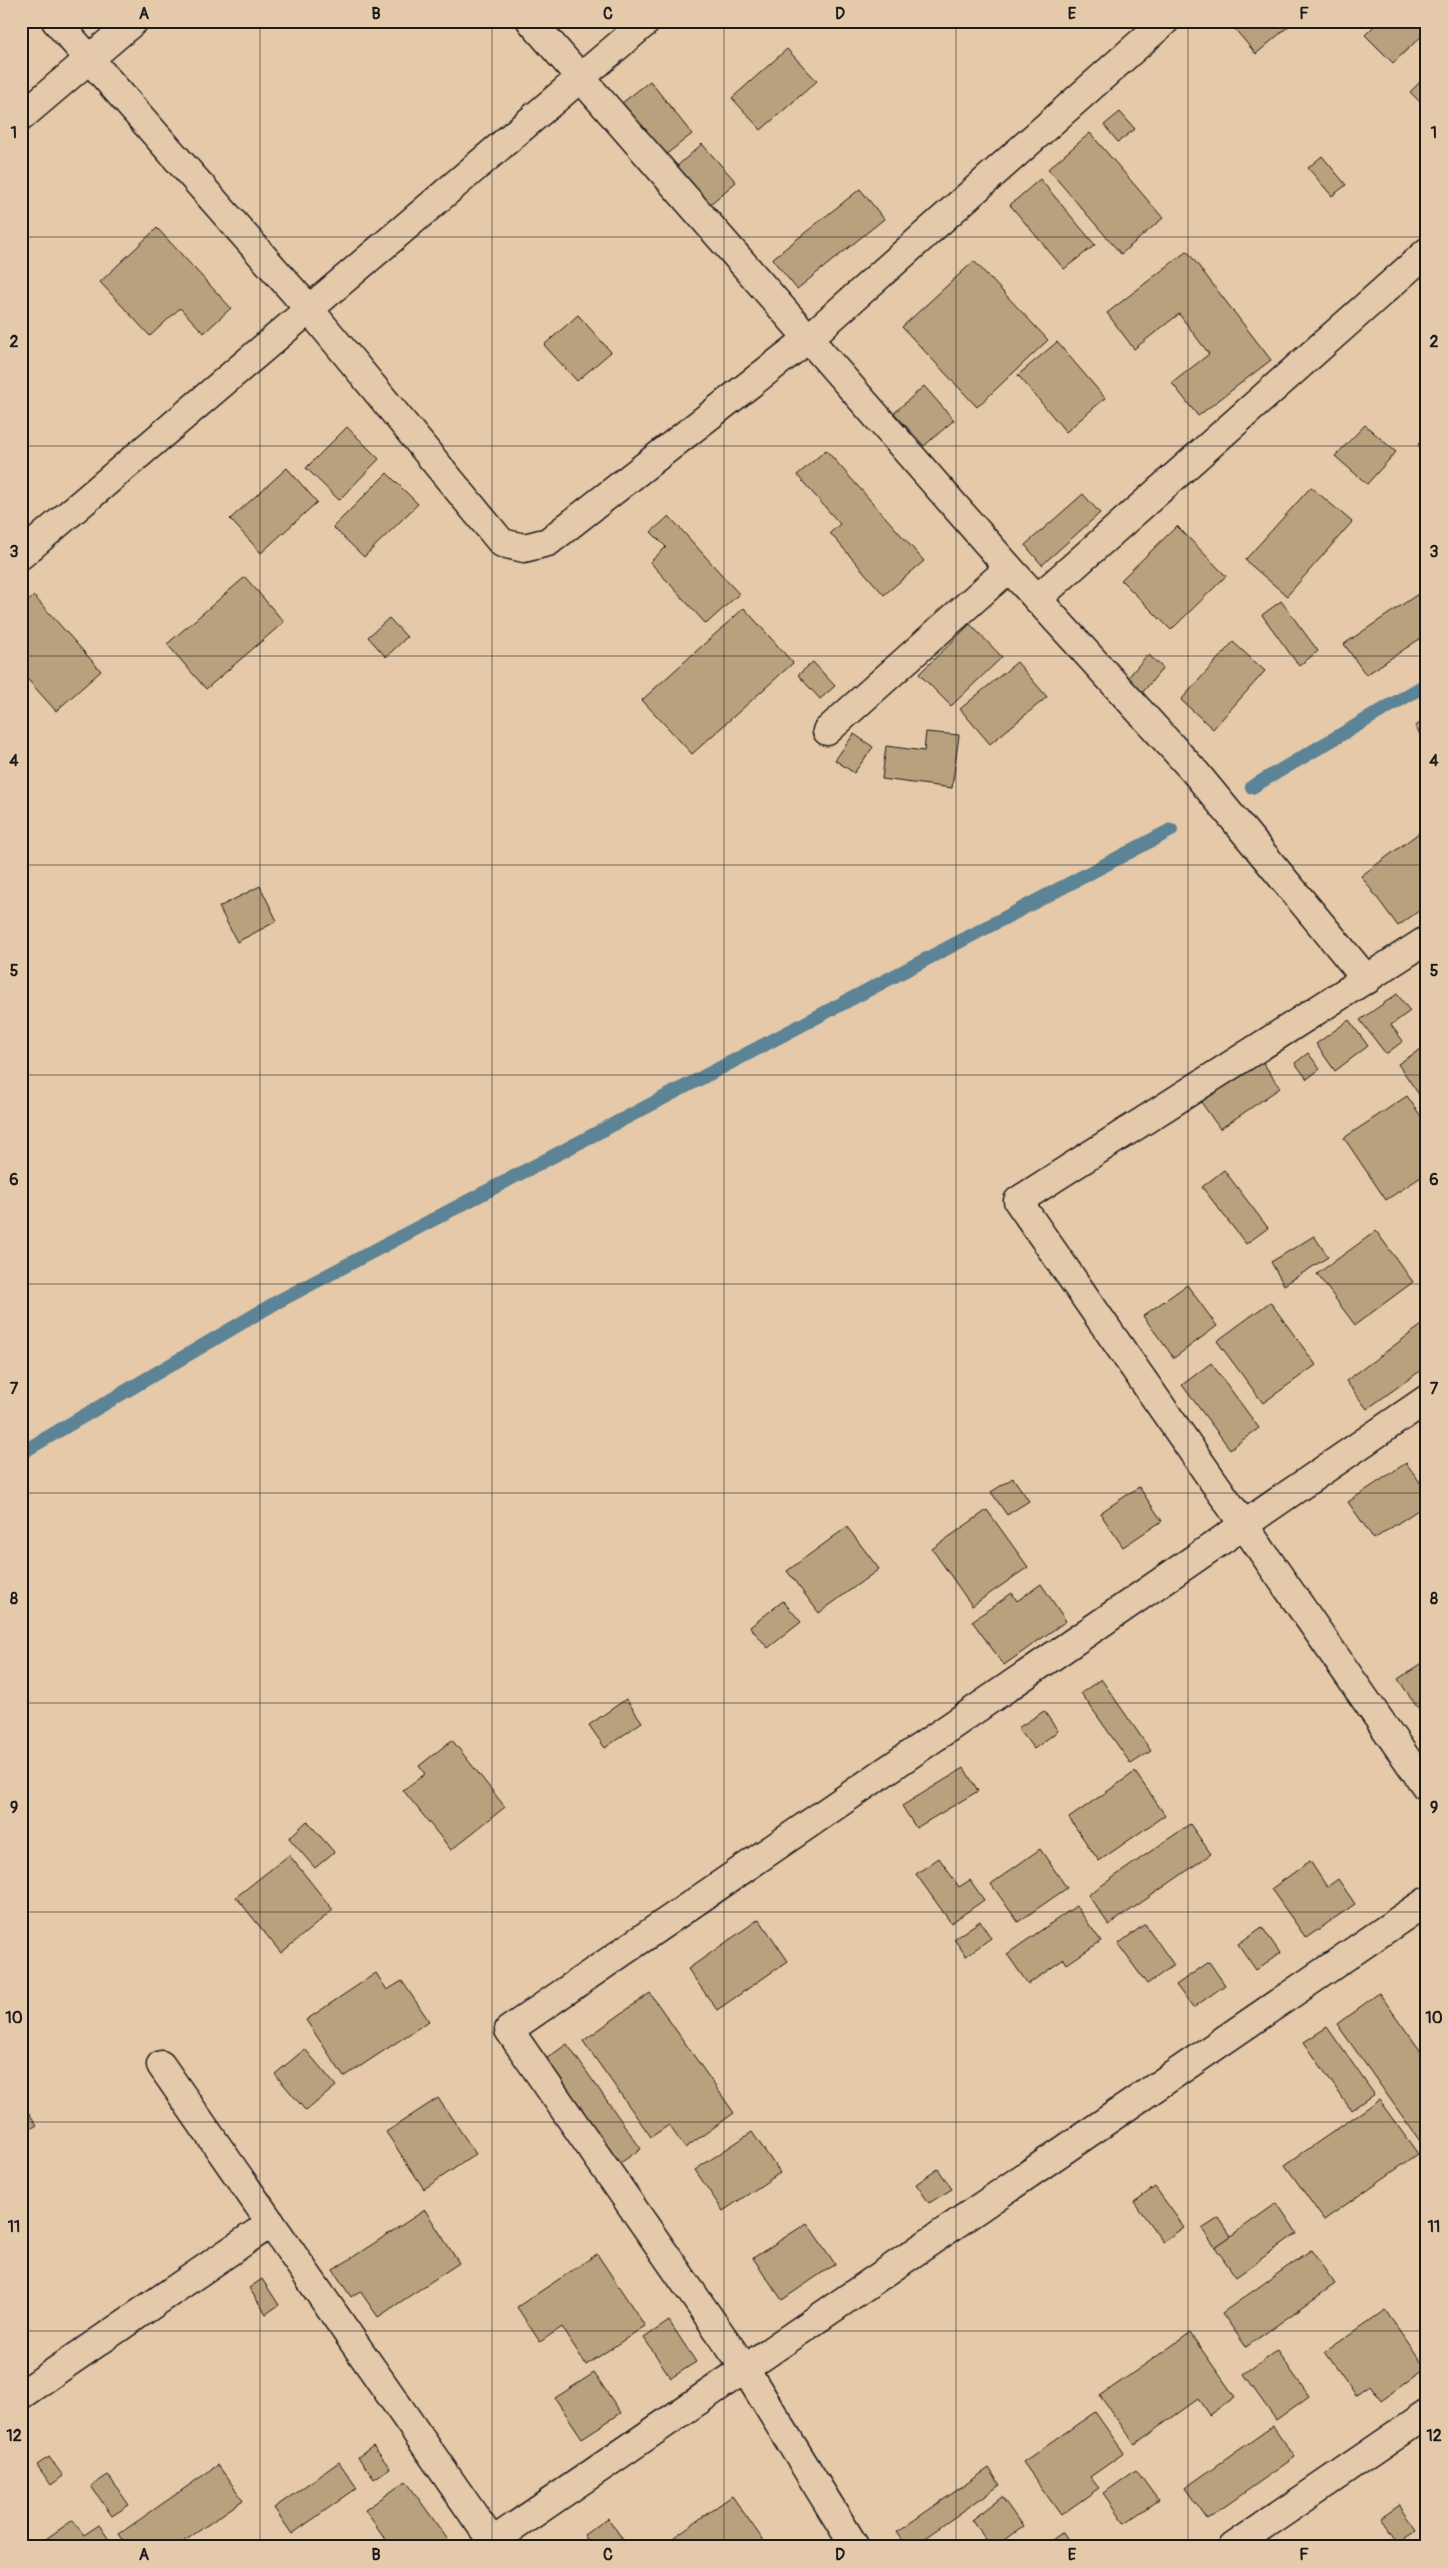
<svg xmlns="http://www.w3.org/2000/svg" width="1448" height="2568" font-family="Pangolin,sans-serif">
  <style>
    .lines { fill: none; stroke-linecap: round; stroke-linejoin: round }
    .stream { stroke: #5c8396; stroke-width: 14 }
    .building { fill: #b9a17e; stroke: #1c1c1c }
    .minor-casing { stroke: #1c1c1c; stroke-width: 31 }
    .minor { stroke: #e4c9ab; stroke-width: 28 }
    .grid { fill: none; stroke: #1c1c1c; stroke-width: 1; stroke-opacity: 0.55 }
    .neatline { fill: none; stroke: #1c1c1c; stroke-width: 2 }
    .grid-label { font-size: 16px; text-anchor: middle; font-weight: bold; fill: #1c1c1c }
  </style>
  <rect width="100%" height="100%" fill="#e5c9a8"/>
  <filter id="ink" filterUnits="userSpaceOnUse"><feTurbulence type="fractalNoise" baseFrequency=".02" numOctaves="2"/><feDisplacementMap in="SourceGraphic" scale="10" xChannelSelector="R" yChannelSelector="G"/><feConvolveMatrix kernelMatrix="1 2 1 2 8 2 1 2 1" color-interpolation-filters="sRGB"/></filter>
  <g filter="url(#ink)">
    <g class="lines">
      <g class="stream">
        <path d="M1252 787 1427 684"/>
        <path d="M21 1453 277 1302 1171 830"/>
      </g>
    </g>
    <g class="building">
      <path d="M1228 21H1287L1290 25 1256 54Z"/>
      <path d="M1379 21H1427V31L1393 63 1365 35Z"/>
      <path d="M787 49 817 81 761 130 732 98Z"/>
      <path d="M1427 75V109L1410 92Z"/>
      <path d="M650 81 692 134 664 156 622 103Z"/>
      <path d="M1120 112 1135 129 1118 142 1104 125Z"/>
      <path d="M1090 133 1163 218 1121 254 1048 169Z"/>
      <path d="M702 144 736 182 709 205 676 167Z"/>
      <path d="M1322 156 1346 185 1332 196 1308 168Z"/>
      <path d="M1040 179 1095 245 1064 269 1010 205Z"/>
      <path d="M860 189 884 219 797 289 772 259Z"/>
      <path d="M157 228 231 308 204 333 180 308 150 336 100 282Z"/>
      <path d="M1187 251 1271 360 1198 416 1172 383 1209 354 1179 314 1134 349 1107 313Z"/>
      <path d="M974 261 1048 340 977 407 902 327Z"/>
      <path d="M578 315 611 352 577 381 544 345Z"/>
      <path d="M1057 342 1105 398 1066 432 1018 375Z"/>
      <path d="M924 386 954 420 924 446 894 413Z"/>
      <path d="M1365 425 1396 452 1367 484 1335 456Z"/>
      <path d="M347 427 379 459 339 500 306 468Z"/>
      <path d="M1427 438V457L1418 444Z"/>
      <path d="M826 450 924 561 884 595 830 533 840 524 797 475Z"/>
      <path d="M287 468 317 502 261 553 230 519Z"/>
      <path d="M387 473 418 504 364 557 333 527Z"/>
      <path d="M1311 487 1352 522 1287 596 1245 560Z"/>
      <path d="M1083 494 1100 513 1042 565 1025 545Z"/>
      <path d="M669 516 739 594 706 624 650 562 666 547 651 532Z"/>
      <path d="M1177 526 1226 576 1171 630 1121 580Z"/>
      <path d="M245 577 284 622 206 689 167 644Z"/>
      <path d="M1424 590 1427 593V634L1366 675 1344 644Z"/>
      <path d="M34 596 101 671 56 711 21 672V608Z"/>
      <path d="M1281 601 1318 651 1299 666 1262 615Z"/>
      <path d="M744 608 793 663 692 754 642 700Z"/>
      <path d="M389 618 407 637 386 657 368 637Z"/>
      <path d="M970 624 1002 657 951 706 919 674Z"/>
      <path d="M1233 642 1265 671 1213 729 1181 700Z"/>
      <path d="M1148 654 1163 668 1142 693 1126 680Z"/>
      <path d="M813 662 835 686 820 699 798 675Z"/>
      <path d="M1017 662 1047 697 990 744 960 709Z"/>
      <path d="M1427 719V746L1415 726Z"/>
      <path d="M926 732 959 735 952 788 882 779 886 746 924 751Z"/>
      <path d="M854 734 873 747 854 773 835 760Z"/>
      <path d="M1423 830 1427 836V905L1398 926 1361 876Z"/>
      <path d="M260 886 277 921 237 942 219 907Z"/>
      <path d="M1397 994 1410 1011 1391 1025 1403 1041 1386 1054 1360 1020Z"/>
      <path d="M1349 1020 1368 1046 1335 1071 1316 1044Z"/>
      <path d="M1421 1049 1427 1058V1092L1420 1096 1398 1064Z"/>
      <path d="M1308 1053 1320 1069 1307 1079 1295 1063Z"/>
      <path d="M1262 1061 1280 1088 1220 1129 1201 1102Z"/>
      <path d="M1407 1096 1427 1125V1173L1386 1200 1344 1138Z"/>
      <path d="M1224 1170 1268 1228 1246 1244 1202 1187Z"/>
      <path d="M1376 1231 1413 1282 1355 1325 1317 1274Z"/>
      <path d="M1314 1236 1328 1257 1284 1285 1271 1262Z"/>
      <path d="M1187 1285 1217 1326 1174 1358 1143 1316Z"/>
      <path d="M1270 1302 1316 1365 1263 1403 1217 1341Z"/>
      <path d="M1426 1322 1427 1366 1367 1409 1346 1381Z"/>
      <path d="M1211 1363 1259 1428 1230 1449 1182 1385Z"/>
      <path d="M1406 1463 1427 1492V1504L1374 1539 1348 1502Z"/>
      <path d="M1013 1478 1029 1501 1007 1515 991 1492Z"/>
      <path d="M1139 1487 1162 1521 1123 1547 1100 1513Z"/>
      <path d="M987 1510 1028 1567 972 1606 932 1549Z"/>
      <path d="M847 1527 879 1569 819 1613 787 1571Z"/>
      <path d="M1041 1584 1066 1621 1004 1665 972 1621 1012 1593 1017 1601Z"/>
      <path d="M783 1601 801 1622 768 1648 750 1627Z"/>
      <path d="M1427 1660V1705L1419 1710 1398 1679Z"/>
      <path d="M1101 1679 1151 1751 1131 1764 1081 1693Z"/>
      <path d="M626 1699 642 1722 605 1748 589 1725Z"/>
      <path d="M1044 1711 1058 1731 1034 1749 1018 1728Z"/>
      <path d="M452 1740 505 1807 451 1850 403 1790 425 1774 419 1766Z"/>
      <path d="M964 1768 978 1791 916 1828 902 1806Z"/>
      <path d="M1135 1772 1165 1815 1099 1861 1069 1818Z"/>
      <path d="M307 1821 334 1852 315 1868 289 1838Z"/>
      <path d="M1190 1824 1211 1854 1109 1925 1088 1895Z"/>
      <path d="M1040 1849 1067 1888 1018 1922 991 1884Z"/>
      <path d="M289 1855 333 1910 281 1953 236 1897Z"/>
      <path d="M939 1858 959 1887 970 1880 984 1900 951 1923 916 1874Z"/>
      <path d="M1310 1861 1327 1887 1338 1879 1355 1904 1306 1938 1271 1889Z"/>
      <path d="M1076 1906 1101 1941 1067 1964 1064 1959 1028 1984 1007 1954Z"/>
      <path d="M759 1919 788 1961 717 2010 688 1969Z"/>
      <path d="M980 1921 991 1938 966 1956 954 1939Z"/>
      <path d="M1145 1924 1174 1965 1147 1984 1118 1944Z"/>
      <path d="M1262 1927 1280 1953 1256 1970 1238 1944Z"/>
      <path d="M1209 1962 1225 1985 1193 2008 1176 1985Z"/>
      <path d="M376 1973 387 1990 402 1981 429 2021 344 2077 306 2020Z"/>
      <path d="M650 1993 734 2113 685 2148 669 2125 651 2137 583 2041Z"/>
      <path d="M1379 1993 1427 2060V2141L1422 2144 1337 2024Z"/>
      <path d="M1327 2027 1374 2094 1351 2110 1304 2042Z"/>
      <path d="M567 2044 641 2149 611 2169 537 2065Z"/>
      <path d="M305 2049 336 2086 306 2111 275 2074Z"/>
      <path d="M438 2098 476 2154 424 2189 386 2132Z"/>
      <path d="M1379 2100 1418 2154 1324 2220 1285 2165Z"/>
      <path d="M21 2102 37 2125 21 2135Z"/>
      <path d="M752 2132 780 2173 723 2211 695 2170Z"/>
      <path d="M938 2169 952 2189 929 2203 916 2184Z"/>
      <path d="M1155 2187 1184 2227 1163 2242 1134 2202Z"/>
      <path d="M1277 2203 1297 2233 1236 2277 1215 2247Z"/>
      <path d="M425 2210 459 2263 378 2317 360 2291 351 2297 333 2270Z"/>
      <path d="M1219 2218 1231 2236 1215 2247 1202 2229Z"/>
      <path d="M807 2223 835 2264 782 2300 753 2258Z"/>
      <path d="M1311 2250 1335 2284 1246 2347 1222 2313Z"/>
      <path d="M597 2254 645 2326 586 2365 562 2327 540 2342 517 2307Z"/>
      <path d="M262 2279 279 2305 266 2314 249 2288Z"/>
      <path d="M1385 2310 1426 2368 1381 2400 1370 2385 1356 2395 1325 2352Z"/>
      <path d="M669 2321 696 2362 671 2378 644 2338Z"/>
      <path d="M1190 2333 1235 2397 1209 2415 1198 2399 1135 2444 1100 2396Z"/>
      <path d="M1277 2351 1309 2396 1276 2420 1244 2375Z"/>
      <path d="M594 2373 621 2413 582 2438 555 2398Z"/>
      <path d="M1095 2412 1124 2453 1090 2477 1099 2488 1061 2515 1023 2462Z"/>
      <path d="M1273 2426 1295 2457 1207 2519 1185 2488Z"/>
      <path d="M373 2446 390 2468 374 2479 358 2457Z"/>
      <path d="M49 2457 63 2476 51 2485 37 2465Z"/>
      <path d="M339 2462 357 2488 292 2534 274 2508Z"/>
      <path d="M218 2465 243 2500 176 2547H128L119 2534Z"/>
      <path d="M989 2468 1000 2485 912 2547H907L897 2532Z"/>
      <path d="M1136 2470 1158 2500 1125 2523 1104 2493Z"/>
      <path d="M108 2475 129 2505 112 2516 91 2486Z"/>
      <path d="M406 2481 453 2547H377L386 2540 365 2510Z"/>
      <path d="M732 2496 768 2547H660Z"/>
      <path d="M1002 2497 1023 2527 995 2547H991L972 2520Z"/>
      <path d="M1400 2504 1418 2529 1399 2542 1381 2517Z"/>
      <path d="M608 2518 628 2547H592L584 2535Z"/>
      <path d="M73 2520 84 2535 99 2525 114 2547H43L40 2543Z"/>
      <path d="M1063 2532 1072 2546 1047 2547 1045 2545Z"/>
    </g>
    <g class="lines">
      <defs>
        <g id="minor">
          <path d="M56 21 309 309 502 543 524 548 548 542 809 338 1165 21"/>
          <path d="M531 21 1009 568 1195 772 1367 980"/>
          <path d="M21 117 134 21"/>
          <path d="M21 555 647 21"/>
          <path d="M1037 599 1427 252"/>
          <path d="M827 731 1009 568"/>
          <path d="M1427 940 1018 1201 1427 1788"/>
          <path d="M161 2065 496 2547"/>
          <path d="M21 2395 271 2223"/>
          <path d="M492 2542 1427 1901"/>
          <path d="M855 2547 745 2369 509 2030 1427 1399"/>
          <path d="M1233 2547 1427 2414"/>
        </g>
      </defs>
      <use href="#minor" class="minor-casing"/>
      <use href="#minor" class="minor"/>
    </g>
  </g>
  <path class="grid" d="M260 21V2547M492 21V2547M724 21V2547M956 21V2547M1188 21V2547M21 237H1427M21 446H1427M21 656H1427M21 865H1427M21 1075H1427M21 1284H1427M21 1493H1427M21 1703H1427M21 1912H1427M21 2122H1427M21 2331H1427"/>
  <rect width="1448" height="2568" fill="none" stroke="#e4c9ab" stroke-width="55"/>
  <rect x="28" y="28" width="1392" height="2512" class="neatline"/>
  <g class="grid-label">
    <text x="144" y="19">A</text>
    <text x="376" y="19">B</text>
    <text x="608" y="19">C</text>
    <text x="840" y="19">D</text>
    <text x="1072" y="19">E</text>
    <text x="1304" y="19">F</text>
    <text x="14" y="138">1</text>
    <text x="1434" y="138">1</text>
    <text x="14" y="347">2</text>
    <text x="1434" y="347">2</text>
    <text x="14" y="557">3</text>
    <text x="1434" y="557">3</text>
    <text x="14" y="766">4</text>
    <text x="1434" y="766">4</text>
    <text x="14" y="976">5</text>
    <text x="1434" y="976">5</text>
    <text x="14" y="1185">6</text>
    <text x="1434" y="1185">6</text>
    <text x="14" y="1394">7</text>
    <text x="1434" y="1394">7</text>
    <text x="14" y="1604">8</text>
    <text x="1434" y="1604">8</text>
    <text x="14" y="1813">9</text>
    <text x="1434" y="1813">9</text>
    <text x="14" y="2023">10</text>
    <text x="1434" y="2023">10</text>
    <text x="14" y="2232">11</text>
    <text x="1434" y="2232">11</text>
    <text x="14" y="2441">12</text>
    <text x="1434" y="2441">12</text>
    <text x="144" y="2560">A</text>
    <text x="376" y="2560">B</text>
    <text x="608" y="2560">C</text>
    <text x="840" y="2560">D</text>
    <text x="1072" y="2560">E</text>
    <text x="1304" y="2560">F</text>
  </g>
</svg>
